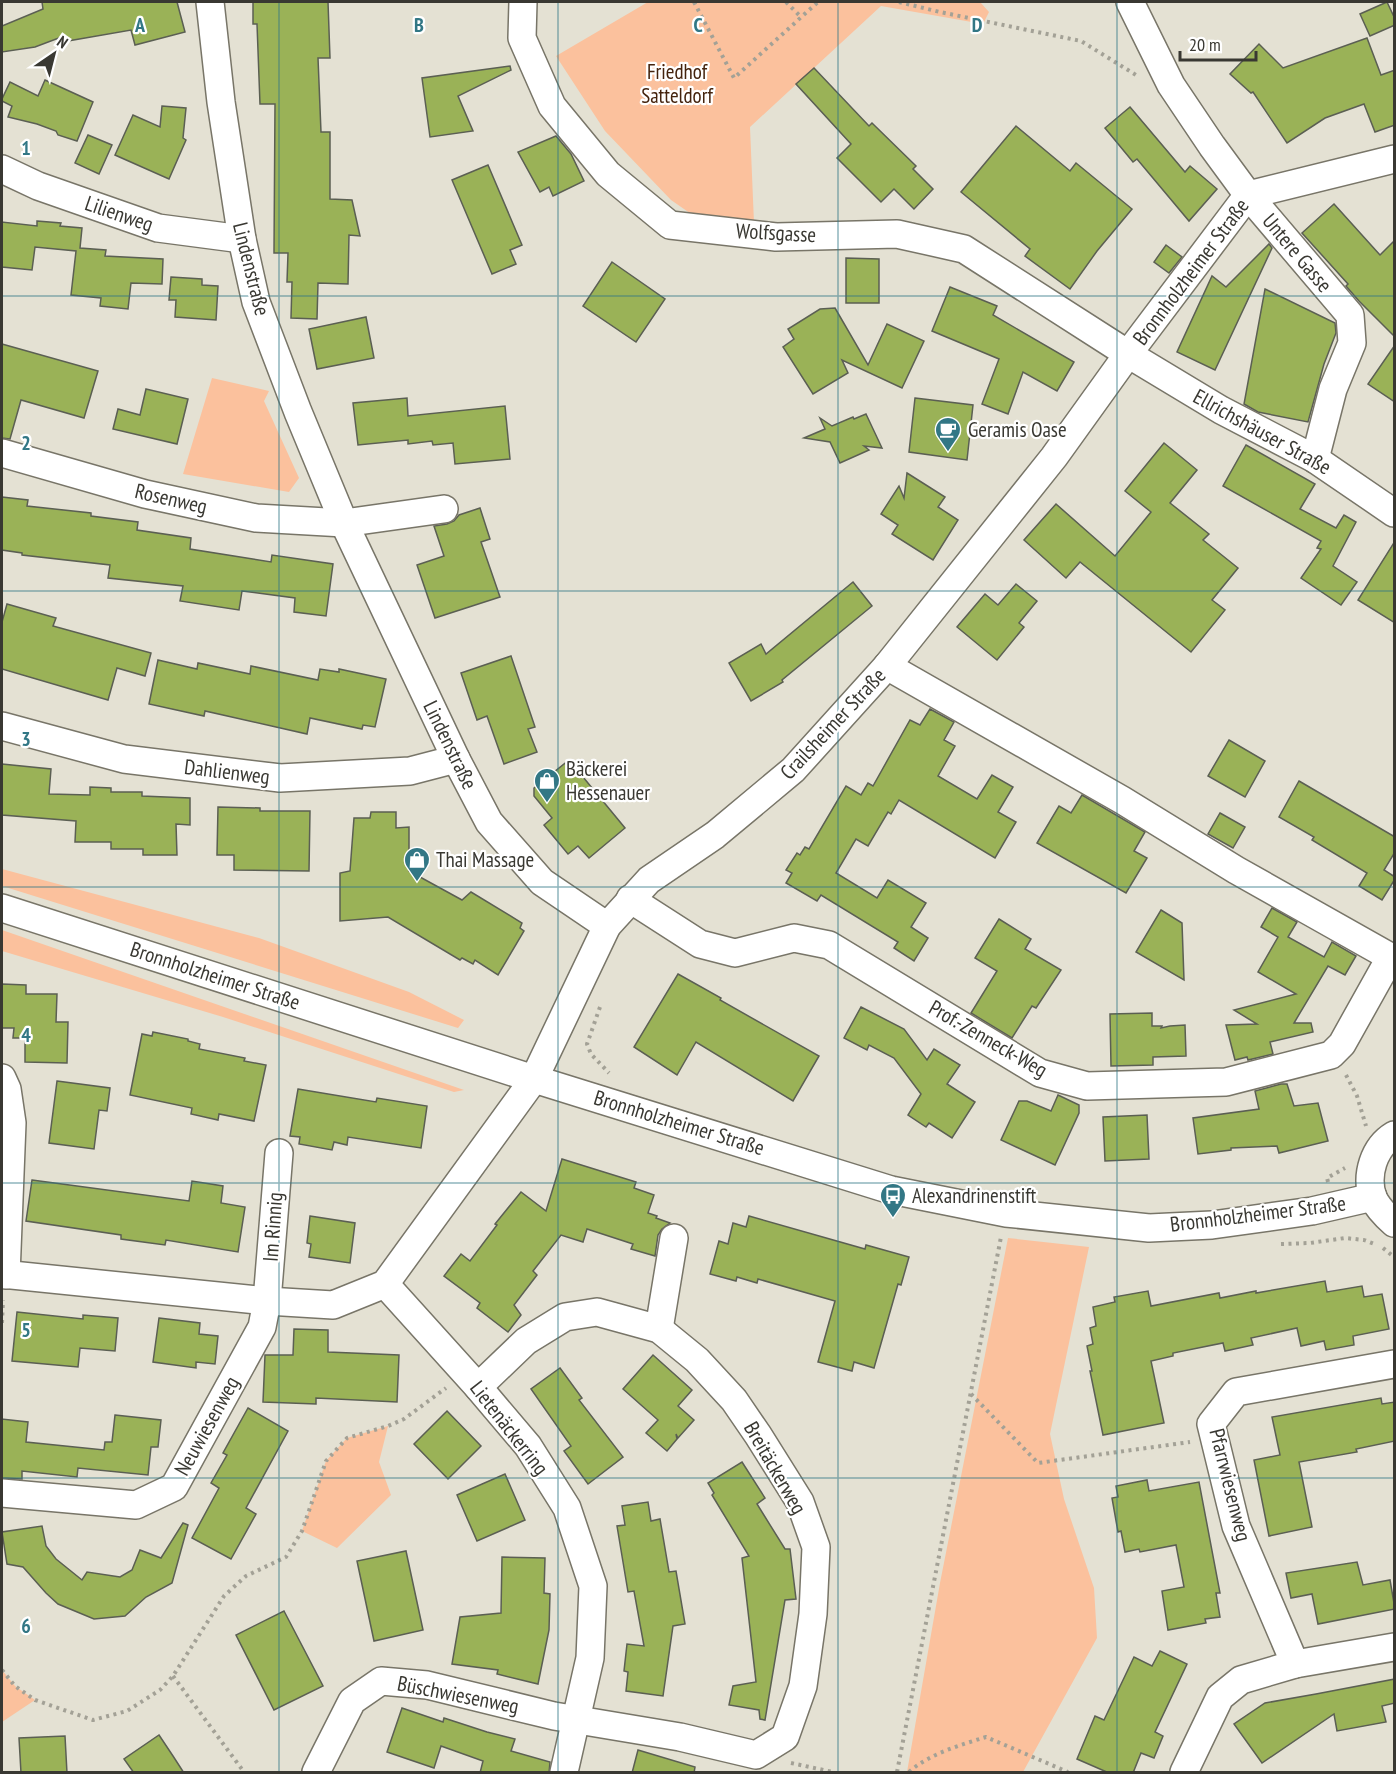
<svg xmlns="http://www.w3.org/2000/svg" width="1396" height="1774" font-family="'PT Sans Narrow',sans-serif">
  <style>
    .green { fill: #fbc19d }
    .building { fill: #9ab257; stroke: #5b5f53; stroke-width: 1.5 }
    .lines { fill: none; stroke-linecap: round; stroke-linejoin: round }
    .minor-casing { stroke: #787568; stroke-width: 30 }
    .path { stroke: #a3a196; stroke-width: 4; stroke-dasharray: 3 4.5; stroke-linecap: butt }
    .minor { stroke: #fff; stroke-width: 27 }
    .grid { fill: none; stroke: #327785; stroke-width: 1.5; stroke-opacity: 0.55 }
    .labels { text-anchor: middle; stroke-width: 4.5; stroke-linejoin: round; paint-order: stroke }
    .park-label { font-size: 21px; fill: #44230d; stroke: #fff }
    .street-label { font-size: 21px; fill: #393832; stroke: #fff }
    .poi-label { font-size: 21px; fill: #393832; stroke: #fff; text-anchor: start }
    .grid-label { font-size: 20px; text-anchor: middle; font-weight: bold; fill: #327785; stroke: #fff; stroke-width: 4.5; stroke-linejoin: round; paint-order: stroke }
  </style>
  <rect width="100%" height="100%" fill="#e4e1d3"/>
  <g class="green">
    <path d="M648 2H980L989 12 983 24 881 6 750 127 754 223 697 218 671 200 605 131 556 56Z"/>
    <path d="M212 378 269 391 264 401 299 478 289 492 183 474Z"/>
    <path d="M2 869 259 938 409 992 464 1020 458 1028 2 886Z"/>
    <path d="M2 930 464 1090 454 1092 223 1017 2 951Z"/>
    <path d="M1008 1238 1089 1247 1050 1434 1064 1499 1094 1588 1097 1638 1023 1772H907L940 1583Z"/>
    <path d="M388 1426 379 1462 391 1495 337 1548 302 1531 326 1461 347 1438Z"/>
    <path d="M2 1670 15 1686 35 1700 2 1722Z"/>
  </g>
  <g class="building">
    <path d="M42 2H177L185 32 135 45 131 30 62 42 64 36 35 47 2 52V26L43 9Z"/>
    <path d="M253 2H328L330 58H318L321 132H330V199L352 200 360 236 349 235 348 284 318 283 317 319 291 318 292 282H287L288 253H274L275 104H260L257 24H253Z"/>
    <path d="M1387 2 1395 19V25L1370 36 1360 14Z"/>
    <path d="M1367 38 1381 75 1395 70V125L1375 132 1364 104 1325 118 1287 143 1253 92 1251 93 1230 74 1259 44 1283 68Z"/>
    <path d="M510 66 511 70 458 96 473 131 430 137 422 78Z"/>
    <path d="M814 68 869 126 872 123 916 166 913 169 933 189 914 209 894 189 881 202 837 158 851 144 796 84Z"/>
    <path d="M45 80 93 102 77 141 58 135 56 131 37 124 8 117 12 106 2 101V99L10 82 38 96Z"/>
    <path d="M162 106 186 108 183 138 186 140 169 179 115 155 133 115 160 127Z"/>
    <path d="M1130 107 1185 172 1190 166 1217 189 1189 221 1137 159 1133 162 1105 128Z"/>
    <path d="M1016 126 1070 171 1076 163 1132 209 1097 251 1070 289 1025 256 1030 249 961 192Z"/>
    <path d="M88 135 112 145 99 174 75 163Z"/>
    <path d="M556 136 571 154 584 181 553 196 549 187 540 192 518 152Z"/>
    <path d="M488 165 522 245 510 250 516 264 492 274 452 180Z"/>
    <path d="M1334 204 1380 255 1395 240V337L1359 301 1346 286 1348 284 1302 233Z"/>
    <path d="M37 221 61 223 60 226 82 228 80 248 106 250 105 256 163 259 162 284 131 283 128 309 100 306 101 298 71 295 76 251 35 247 32 270 2 267V222L37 226Z"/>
    <path d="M1269 244 1272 248 1215 370 1177 352 1212 276 1226 287Z"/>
    <path d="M1166 245 1182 257 1169 273 1154 262Z"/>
    <path d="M846 258 879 259V303H846Z"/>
    <path d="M612 262 665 299 636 342 583 306Z"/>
    <path d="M171 277 202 279V285L218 286 216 320 175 317 176 300H169Z"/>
    <path d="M950 287 997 306 993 315 1074 362 1057 391 1023 372 1008 414 982 404 999 359 932 331Z"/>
    <path d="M1265 289 1335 323 1336 333 1324 364 1308 422 1258 412 1244 404Z"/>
    <path d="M835 308 868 365 887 324 924 341 902 388 842 360 848 373 813 394 783 347 794 339 788 329 820 309Z"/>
    <path d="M366 317 374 358 317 369 309 329Z"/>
    <path d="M2 344 98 371 84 418 21 400 10 439 2 438Z"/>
    <path d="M1395 345V402L1368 384Z"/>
    <path d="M146 389 188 399 177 444 113 429 118 409 140 415Z"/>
    <path d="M407 398 408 416 505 406 510 459 455 464 453 443 433 445 432 441 408 444V440L358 445 353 403Z"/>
    <path d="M915 398 973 405 967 460 909 452Z"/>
    <path d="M866 414 882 448 864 446 869 450 840 463 830 442 804 438 825 429 820 418 832 426 853 417 854 419Z"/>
    <path d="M1164 443 1197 470 1170 503 1209 534 1203 540 1238 568 1212 600 1225 610 1191 652 1080 562 1066 578 1024 540 1056 504 1115 556 1151 512 1125 491Z"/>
    <path d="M1246 445 1315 484 1300 509 1336 528 1344 515 1356 522 1333 566 1357 582 1341 605 1301 578 1321 549 1317 548 1321 541 1223 486Z"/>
    <path d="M907 473 945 497 938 507 958 520 933 560 892 534 898 525 881 514 899 486 904 498Z"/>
    <path d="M2 497 28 500 27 506 91 513V516L138 522 137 530 191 538 190 549 271 562 272 555 333 564 326 616 294 612 295 598 242 591 239 610 180 601 183 586 108 578 110 565 22 555V553L2 550Z"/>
    <path d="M480 508 490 539 481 542 500 597 435 618 417 565 444 556 434 526 447 524 454 521 459 515Z"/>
    <path d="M1395 541V623L1358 600Z"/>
    <path d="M853 582 872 606 782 680 783 682 751 701 729 663 761 644 766 654Z"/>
    <path d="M1016 584 1037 601 1019 623 1024 627 997 660 957 627 985 594 998 605Z"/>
    <path d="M7 604 56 618 53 626 151 653 145 676 117 668 108 700 2 669V622Z"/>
    <path d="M511 656 535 727 528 729 537 752 504 764 487 716 477 720 461 673Z"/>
    <path d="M158 660 197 669 198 663 250 674 251 666 318 680 320 669 339 672V669L386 679 375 727 363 725 362 729 310 718 307 734 205 711 204 716 149 704Z"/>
    <path d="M930 709 954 722 944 740 955 746 938 776 977 799 992 775 1013 787 998 812 1016 822 995 858 899 800 891 814 888 812 868 846 856 839 836 873 877 898 888 880 926 903 911 927 928 938 914 961 894 948 898 942 821 895 817 901 786 883 792 873 786 870 797 853 800 855 805 847 809 849 846 786 861 795 868 783 873 786 910 720 920 725Z"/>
    <path d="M1229 740 1265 761 1245 797 1208 776Z"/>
    <path d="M569 760 625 828 589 858 578 846 568 854 544 825 552 818 534 796V788Z"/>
    <path d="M2 764 51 769 49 794 90 795V787L111 788V792H142V796L190 798V825L176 824 177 855H143V849H111V842H75L76 821 2 815Z"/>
    <path d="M1299 781 1395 837V852L1384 870 1395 877V879L1382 900 1359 886 1367 873 1312 840 1314 837 1279 817Z"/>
    <path d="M1082 795 1145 832 1134 851 1147 858 1126 893 1037 843 1059 806 1071 813Z"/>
    <path d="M218 807 260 808V811H310L309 871 234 870V855H217Z"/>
    <path d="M371 812H396V828L409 827V871L462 900 471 892 522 923 520 928 524 931 498 975 475 960 473 964 462 958 460 960 388 917 340 921V873L350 871 354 818H370Z"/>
    <path d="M1220 813 1245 827 1233 848 1208 834Z"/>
    <path d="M1272 908 1297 922 1288 937 1324 957 1332 942 1356 956 1345 975 1328 966 1294 1023H1311L1313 1032 1270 1042 1273 1054 1248 1060 1247 1057 1235 1060 1226 1025 1257 1024 1234 1010 1296 994 1258 972 1278 937 1261 927Z"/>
    <path d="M1161 910 1182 923 1184 980 1136 952Z"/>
    <path d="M999 919 1031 939 1025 949 1061 970 1036 1008 1032 1006 1012 1038 971 1013 997 971 975 958Z"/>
    <path d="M678 974 721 998 720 1000 819 1056 793 1101 696 1042 677 1075 634 1047Z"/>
    <path d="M2 984 26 985V994H57L56 1022H68L67 1063 25 1062V1038H13L14 1028H2Z"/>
    <path d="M861 1007 904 1029 927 1060 934 1049 960 1065 947 1084 975 1102 952 1138 929 1123 926 1127 908 1115 921 1094 894 1058 869 1045 867 1050 844 1038Z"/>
    <path d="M1152 1013V1026H1162L1161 1028 1170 1026 1185 1025 1186 1056 1153 1057V1065L1111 1066 1110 1014Z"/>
    <path d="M153 1032 188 1039V1041L200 1044 199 1049 245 1058 244 1061 266 1065 254 1121 219 1114 218 1120 191 1114 192 1108 130 1095 142 1034 152 1036Z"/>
    <path d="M57 1081 110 1088 107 1111 99 1110 94 1149 49 1143Z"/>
    <path d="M1281 1084H1287L1294 1106 1318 1103 1328 1141 1279 1153 1277 1146 1231 1148V1150L1198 1154 1193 1118 1259 1109 1255 1091Z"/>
    <path d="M298 1089 376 1102 377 1098 427 1106 421 1148 348 1137 347 1145 334 1142 332 1150 299 1144 300 1137 290 1136Z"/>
    <path d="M1058 1095 1079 1105V1113L1055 1165 1001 1140 1019 1101H1027L1051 1111Z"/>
    <path d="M1147 1115 1149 1159 1105 1161 1103 1117Z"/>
    <path d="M562 1159 636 1182 634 1188 654 1195 648 1213 657 1216 656 1218 670 1223 662 1229 658 1235 655 1256 631 1249 633 1244 587 1229 583 1242 561 1235 533 1271 537 1275 514 1305 521 1315 508 1332 477 1308 480 1303 444 1276 461 1254 470 1261 497 1225 495 1224 521 1192 546 1211Z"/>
    <path d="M32 1180 189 1201 192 1181 223 1186 221 1203 245 1207 238 1252 166 1240 165 1245 121 1239V1235L26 1221Z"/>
    <path d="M310 1216 355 1223 350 1263 309 1257 311 1244 307 1243Z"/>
    <path d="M749 1216 865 1249 866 1245 909 1257 901 1285 898 1284 874 1368 854 1362 852 1371 818 1362 835 1301 758 1279 757 1283 737 1277 736 1281 710 1274 719 1241 728 1244 733 1223 746 1227Z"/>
    <path d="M1325 1281 1327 1292 1362 1286 1364 1297 1382 1294 1389 1329 1353 1336 1354 1345 1326 1350 1324 1341 1301 1346 1297 1328 1251 1338 1253 1345 1225 1351 1223 1343 1173 1353V1356L1151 1361 1164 1423 1103 1435 1090 1371H1092L1087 1346 1093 1344 1090 1328 1096 1326 1093 1307 1115 1302 1114 1297 1148 1291 1151 1306 1219 1293 1220 1298 1256 1291V1293Z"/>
    <path d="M17 1312 83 1319V1315L118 1318 115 1351 80 1348 78 1367 12 1361Z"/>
    <path d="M159 1318 200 1323 199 1334 218 1336 215 1364 196 1362V1368L153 1362Z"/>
    <path d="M294 1329 328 1330V1352L399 1355 397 1402 316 1398V1404L263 1402 265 1355H293Z"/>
    <path d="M653 1355 692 1390 678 1406 694 1420 678 1438 676 1434 677 1439 667 1451 646 1433 658 1420 623 1389Z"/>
    <path d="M560 1368 582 1398 579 1400 623 1457 588 1484 564 1451 571 1446 531 1389Z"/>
    <path d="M1381 1398 1382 1404 1395 1402V1441L1356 1449 1357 1452 1299 1462 1312 1527 1269 1536 1254 1460 1280 1455 1272 1417Z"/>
    <path d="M248 1408 288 1431 246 1508 256 1514 231 1559 192 1538 219 1488 211 1483 227 1455 223 1453Z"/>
    <path d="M447 1411 481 1446 448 1479 414 1444Z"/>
    <path d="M115 1415 161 1420 158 1447H151L148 1475 78 1468 77 1477 22 1471V1479L2 1478V1419L28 1422 26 1442 104 1450 105 1442H112Z"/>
    <path d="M742 1462 765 1498 757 1504 785 1549H790L796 1599 785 1600 765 1720 760 1719 759 1710 729 1705 733 1686 756 1682 742 1558 749 1556 712 1495 714 1493 708 1483Z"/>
    <path d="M505 1474 525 1520 477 1541 457 1495Z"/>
    <path d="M1147 1480 1149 1491 1199 1482 1220 1593H1216L1220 1617 1205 1619 1206 1623 1168 1630 1162 1591 1184 1587 1176 1545 1140 1552 1139 1549 1125 1552 1121 1531 1118 1532 1112 1498 1118 1497 1116 1486Z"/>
    <path d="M648 1502 651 1521 660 1519 669 1572 676 1571 685 1624 673 1626 663 1696 626 1691 628 1672 624 1671 627 1644 644 1646 634 1591 628 1592 617 1526 625 1525 622 1506Z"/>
    <path d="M183 1523 188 1525 172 1583 146 1597 125 1616 94 1619 58 1604 46 1593 23 1567 7 1564 2 1532 42 1526 46 1546 56 1559 82 1580 87 1572 120 1577 132 1570 140 1550 161 1558Z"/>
    <path d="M406 1551 423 1630 374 1641 357 1561Z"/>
    <path d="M502 1557 545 1558 544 1593 550 1594 549 1630 538 1684 497 1674 498 1670 452 1664 460 1617 501 1613Z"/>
    <path d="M1357 1562 1363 1585 1390 1580 1395 1609 1318 1624 1312 1594 1291 1598 1286 1573Z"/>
    <path d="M284 1611 323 1686 274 1710 236 1635Z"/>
    <path d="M1160 1651 1187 1664 1155 1732 1163 1736 1154 1758 1141 1753 1133 1773H1109L1077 1759 1095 1716 1104 1720 1134 1657 1152 1666Z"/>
    <path d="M1395 1679V1703L1382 1706 1386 1722 1337 1731 1334 1714 1262 1763 1234 1724 1265 1703 1316 1694Z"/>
    <path d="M402 1708 443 1722 444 1718 487 1732 515 1739 511 1751 550 1762 549 1773H480L483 1761 441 1746 434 1768 387 1752Z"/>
    <path d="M159 1735 173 1756 184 1773H134L124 1759Z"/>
    <path d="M65 1736 67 1773H21L19 1738Z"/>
    <path d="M638 1750 695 1767 694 1773H632Z"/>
  </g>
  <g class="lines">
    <defs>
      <g id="minor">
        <path d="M210 2 221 102 242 239 256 302 298 412 344 523 456 759 489 822 542 882 607 926"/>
        <path d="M523 2 522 38 552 106 608 174 670 225 776 237 897 234 964 249 1128 354 1221 410 1315 459 1394 513"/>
        <path d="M1130 2 1171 85 1212 146 1248 195 1350 315 1352 343 1333 389 1315 459"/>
        <path d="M2 169 38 186 158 228 242 239"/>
        <path d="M2 453 145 494 256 518 344 523 444 509"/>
        <path d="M887 666 1122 800 1236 870 1394 959"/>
        <path d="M2 726 124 759 280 778 410 771 456 759"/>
        <path d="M630 899 700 944 735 953 794 938 829 945 1040 1073 1087 1086 1226 1082 1331 1055 1342 1044 1390 958"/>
        <path d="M2 908 534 1079 891 1190 1006 1213 1149 1228 1212 1225 1312 1211 1373 1197"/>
        <path d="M2 1078 7 1089 12 1123 6 1275"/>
        <path d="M1394 1135C1374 1147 1365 1175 1373 1198 1378 1208 1386 1216 1394 1223"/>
        <path d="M2 1274 267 1301 333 1305 385 1284 534 1079 607 926 649 880 715 835 793 770 887 666 1054 457 1128 354 1248 195 1394 159"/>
        <path d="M385 1284 478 1387 528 1446 567 1508 593 1586 590 1658 564 1772"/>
        <path d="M659 1329 674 1238"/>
        <path d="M2 1493 136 1505 174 1487 262 1327 267 1301 279 1153"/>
        <path d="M1295 1664 1236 1526 1211 1424 1236 1392 1394 1364"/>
        <path d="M316 1772 352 1701 381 1681 427 1685 554 1716 680 1737 756 1755 785 1737 803 1686 813 1614 816 1547 800 1502 758 1435 734 1400 697 1360 659 1329 597 1312 565 1317 526 1341 478 1387"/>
        <path d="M1184 1772 1220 1697 1241 1680 1295 1664 1394 1647"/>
      </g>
    </defs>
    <use href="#minor" class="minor-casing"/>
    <g class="path">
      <path d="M694 2 734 78 818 2"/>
      <path d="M786 2 801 17"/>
      <path d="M899 2 940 12 1081 41 1136 75"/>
      <path d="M600 1007 587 1044 591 1054 609 1073"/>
      <path d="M1346 1075 1357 1096 1366 1126"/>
      <path d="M1328 1182 1327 1178 1345 1168"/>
      <path d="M1281 1244 1310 1243 1345 1238 1364 1240 1377 1245"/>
      <path d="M1383 1248 1394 1257"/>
      <path d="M2 1323 3 1300"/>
      <path d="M971 1394 1038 1463 1190 1442"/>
      <path d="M2 1670 15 1686 35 1700 93 1720 127 1711 160 1690 173 1676 224 1596 246 1576 286 1557 302 1531 326 1461 347 1438 388 1426 404 1419 446 1388"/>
      <path d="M173 1676 244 1772"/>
      <path d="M791 1763 833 1772"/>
      <path d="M897 1772 1001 1237"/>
      <path d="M909 1772C929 1754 960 1745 986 1737L1068 1772"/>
    </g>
    <use href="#minor" class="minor"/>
  </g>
  <path class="grid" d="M279 2V1772M558 2V1772M838 2V1772M1117 2V1772M2 296H1394M2 591H1394M2 887H1394M2 1183H1394M2 1478H1394"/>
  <defs>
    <symbol id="cafe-pin" viewBox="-11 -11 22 30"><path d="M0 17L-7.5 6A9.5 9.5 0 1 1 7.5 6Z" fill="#327785" stroke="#fff"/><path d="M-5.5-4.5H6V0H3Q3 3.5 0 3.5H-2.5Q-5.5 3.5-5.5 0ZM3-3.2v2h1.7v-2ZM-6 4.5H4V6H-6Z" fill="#fff"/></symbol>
    <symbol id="shop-pin" viewBox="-11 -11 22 30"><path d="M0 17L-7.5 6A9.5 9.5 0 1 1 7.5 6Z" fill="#327785" stroke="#fff"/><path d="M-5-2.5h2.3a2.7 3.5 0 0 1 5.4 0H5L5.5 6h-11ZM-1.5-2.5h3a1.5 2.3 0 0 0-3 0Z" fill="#fff"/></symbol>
    <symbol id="bus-pin" viewBox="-11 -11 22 30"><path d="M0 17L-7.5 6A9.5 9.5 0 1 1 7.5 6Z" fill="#327785" stroke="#fff"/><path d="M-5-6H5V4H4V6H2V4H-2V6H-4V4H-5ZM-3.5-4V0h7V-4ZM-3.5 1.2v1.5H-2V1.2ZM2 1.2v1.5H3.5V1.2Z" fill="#fff"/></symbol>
  </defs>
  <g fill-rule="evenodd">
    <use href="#cafe-pin" x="933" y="415" width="30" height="40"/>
    <use href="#shop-pin" x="532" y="766" width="30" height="40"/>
    <use href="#shop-pin" x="402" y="845" width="30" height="40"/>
    <use href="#bus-pin" x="878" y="1181" width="30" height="40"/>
  </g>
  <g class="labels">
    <g class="park-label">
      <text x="677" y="79">Friedhof<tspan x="677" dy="24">Satteldorf</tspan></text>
    </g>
    <g class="street-label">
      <text transform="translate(119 214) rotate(19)" y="7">Lilienweg</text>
      <text transform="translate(776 233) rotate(3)" y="7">Wolfsgasse</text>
      <text transform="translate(1297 253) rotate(50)" y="7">Untere Gasse</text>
      <text transform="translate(251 269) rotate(76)" y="7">Lindenstraße</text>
      <text transform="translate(1191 272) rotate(-53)" y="7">Bronnholzheimer Straße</text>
      <text transform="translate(1262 432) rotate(29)" y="7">Ellrichshäuser Straße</text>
      <text transform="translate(171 499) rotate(13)" y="7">Rosenweg</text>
      <text transform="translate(833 724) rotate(-47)" y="7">Crailsheimer Straße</text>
      <text transform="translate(450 745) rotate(64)" y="7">Lindenstraße</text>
      <text transform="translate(227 772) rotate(7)" y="7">Dahlienweg</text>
      <text transform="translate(215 976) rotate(18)" y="7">Bronnholzheimer Straße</text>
      <text transform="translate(988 1039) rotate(30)" y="7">Prof.-Zenneck-Weg</text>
      <text transform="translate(679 1123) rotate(17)" y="7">Bronnholzheimer Straße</text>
      <text transform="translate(1258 1214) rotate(-7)" y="7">Bronnholzheimer Straße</text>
      <text transform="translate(273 1227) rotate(-86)" y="7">Im Rinnig</text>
      <text transform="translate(207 1426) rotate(-61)" y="7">Neuwiesenweg</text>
      <text transform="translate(509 1428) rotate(52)" y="7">Lietenäckerring</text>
      <text transform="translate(775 1468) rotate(60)" y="7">Breitäckerweg</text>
      <text transform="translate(1230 1485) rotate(76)" y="7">Pfarrwiesenweg</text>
      <text transform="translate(458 1695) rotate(11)" y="7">Büschwiesenweg</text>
    </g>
    <g class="poi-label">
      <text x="968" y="437">Geramis Oase</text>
      <text x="566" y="776">Bäckerei<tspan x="566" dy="24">Hessenauer</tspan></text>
      <text x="436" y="867">Thai Massage</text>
      <text x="912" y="1203">Alexandrinenstift</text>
    </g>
  </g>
  <g class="grid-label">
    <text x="140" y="32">A</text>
    <text x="419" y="32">B</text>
    <text x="698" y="32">C</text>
    <text x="977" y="32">D</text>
    <text x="26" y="155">1</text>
    <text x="26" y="450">2</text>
    <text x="26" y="746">3</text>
    <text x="26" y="1042">4</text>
    <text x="26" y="1337">5</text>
    <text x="26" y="1633">6</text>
  </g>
  <rect width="1396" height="1774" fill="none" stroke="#393832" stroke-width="6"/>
  <g transform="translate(54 54) rotate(35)" stroke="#ffffff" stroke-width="4.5" paint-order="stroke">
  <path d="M0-4.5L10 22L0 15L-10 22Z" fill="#393832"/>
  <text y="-9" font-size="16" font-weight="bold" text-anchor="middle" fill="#393832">N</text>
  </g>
  <path d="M1180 51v9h76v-9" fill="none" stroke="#393832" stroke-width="3"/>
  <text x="1189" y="51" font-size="18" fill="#393832" stroke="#ffffff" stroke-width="4.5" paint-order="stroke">20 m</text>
</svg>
